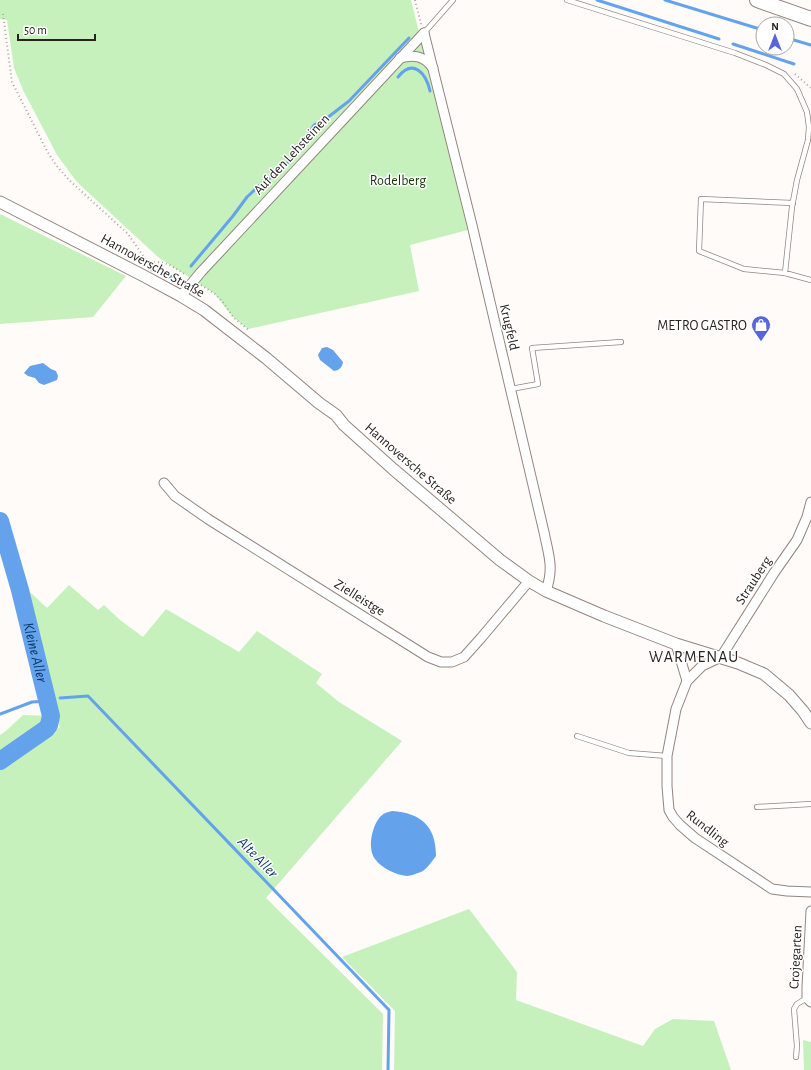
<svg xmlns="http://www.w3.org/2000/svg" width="811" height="1070" font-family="'Alegreya Sans',sans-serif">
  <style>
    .green { fill: #c6f1bc }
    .water { fill: #64a3ec }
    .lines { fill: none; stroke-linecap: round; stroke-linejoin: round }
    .stream { stroke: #64a3ec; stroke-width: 3 }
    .river { stroke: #64a3ec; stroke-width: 18 }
    .service-casing { stroke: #94857f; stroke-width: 6 }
    .minor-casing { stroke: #94857f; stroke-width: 11 }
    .tertiary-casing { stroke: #94857f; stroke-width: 13 }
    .primary-casing { stroke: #94857f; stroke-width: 16 }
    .path { stroke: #a8a4a2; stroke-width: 2; stroke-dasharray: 1 3; stroke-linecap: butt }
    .service { stroke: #fff; stroke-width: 4.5 }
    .minor { stroke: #fff; stroke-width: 9 }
    .tertiary { stroke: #fff; stroke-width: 11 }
    .primary { stroke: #fff; stroke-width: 14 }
    .labels { text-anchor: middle; stroke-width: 3; stroke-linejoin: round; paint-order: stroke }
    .street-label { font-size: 14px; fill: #282220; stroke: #fff }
    .park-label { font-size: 14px; fill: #113b05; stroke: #fff }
    .poi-label { font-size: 14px; fill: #282220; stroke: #fff; text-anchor: end }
    .water-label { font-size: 15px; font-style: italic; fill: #083564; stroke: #fff }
    .quarter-label { font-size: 16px; letter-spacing: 1px; fill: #282220; stroke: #fff }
  </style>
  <rect width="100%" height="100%" fill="#fefbf9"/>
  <g class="green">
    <path d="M0 0H411L468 230 410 245 419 291 248 329 232 316 215 294 158 257 77 182 57 155 23 90 14 68 7 20 0 19Z"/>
    <path d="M0 214 126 276 93 317 0 324Z"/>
    <path d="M69 585 98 610 104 605 120 620 143 637 166 609 239 652 257 631 322 674 316 683 339 702 402 741 266 898 383 1014 382 1070H0V769L60 727 48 703 30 592 47 608Z"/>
    <path d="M23 715 51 716 0 753V735L6 731Z"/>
    <path d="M469 909 517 972 516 1000 643 1046 655 1029 673 1019 714 1021 731 1070H394L395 1011 342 957Z"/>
    <path d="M803 1040 811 1042V1070H804Z"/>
  </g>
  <g class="water">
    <path d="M327 347 333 350 343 362C342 367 340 370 334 371L320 360 318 355 322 348Z"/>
    <path d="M43 363 51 369 56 371 58 376 57 380 44 385 39 383 35 378 28 376 24 373 30 366Z"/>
    <path d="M392 811C421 813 436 826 436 856 432 861 427 869 421 872 417 873 411 876 407 876 396 875 381 868 375 859 367 848 372 825 381 816 384 813 388 812 392 811Z"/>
  </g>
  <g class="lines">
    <g class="stream">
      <path d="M597 0 719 39"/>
      <path d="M665 0 763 30"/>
      <path d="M787 38 811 45"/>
      <path d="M733 44 794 64"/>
      <path d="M398 77C413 58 426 73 430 91"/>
      <path d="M191 266 233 216 247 197 262 183 278 173 295 155 314 125 327 118 349 101 409 38"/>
      <path d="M152 270 168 277 177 276"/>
      <path d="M60 698 88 696 389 1010 388 1070"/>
      <path d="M0 714 32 702 48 701"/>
    </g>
    <path class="river" id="s1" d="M0 521 20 590 51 716 49 725 46 729 0 761"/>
    <defs>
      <g id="service">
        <path d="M567 0 735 53 766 65 784 74 797 89 807 112 809 127 808 140 797 180 792 207 785 273 811 280"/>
        <path d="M424 33 453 0"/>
        <path d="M785 273 744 269 699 251 701 199 793 203"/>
        <path d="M511 389 538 384 532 348 621 342"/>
        <path d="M577 736 629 753 667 756"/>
        <path d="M757 807 811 804"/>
        <path d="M796 1057 797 1046 794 1009 797 1004 807 998"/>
      </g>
      <g id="minor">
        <path d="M424 33 472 225 544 532C549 557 554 567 546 591"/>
        <path d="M400 58C414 54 424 56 433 68"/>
        <path d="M181 296 201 272 424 33"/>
        <path d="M164 483 175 496 208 519 428 657 441 662H452L464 657 481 638 529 581"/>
        <path d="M811 502 807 517 797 540 774 573 721 657 702 666 687 681 676 709 667 756V786L669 810 673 817 680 825 695 838 772 889 787 891 811 892"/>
        <path d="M676 644 687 681"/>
        <path d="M811 911 807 987V998L811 1002"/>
      </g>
      <path id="tertiary" d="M0 202 142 275 181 296 204 310 266 358 319 403 336 415 344 425 393 469 500 560 529 581 546 591 604 616 676 644 738 663 764 674 789 695 803 711 811 723"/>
      <path id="primary" d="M757 0 811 19"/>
    </defs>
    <use href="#service" class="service-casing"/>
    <use href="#minor" class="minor-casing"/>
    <use href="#tertiary" class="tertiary-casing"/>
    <use href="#primary" class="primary-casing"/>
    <g class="path">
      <path d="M415 0 421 24"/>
      <path d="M3 14 12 82 47 151 56 165 69 180 128 234 148 263"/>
      <path d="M795 74 811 88"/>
      <path d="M142 263C167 261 165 262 186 275"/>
      <path d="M201 285 215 294 222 301 234 318 250 331"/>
    </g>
    <use href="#service" class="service"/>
    <use href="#minor" class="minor"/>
    <use href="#tertiary" class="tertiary"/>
    <use href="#primary" class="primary"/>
  </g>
  <defs>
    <symbol id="shop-pin" viewBox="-11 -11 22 30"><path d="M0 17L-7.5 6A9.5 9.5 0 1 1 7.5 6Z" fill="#5965dc" stroke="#fff"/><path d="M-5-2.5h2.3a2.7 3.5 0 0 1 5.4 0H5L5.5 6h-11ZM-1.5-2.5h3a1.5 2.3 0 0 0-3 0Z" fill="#fff"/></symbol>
  </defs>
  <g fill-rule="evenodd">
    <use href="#shop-pin" x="750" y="314" width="22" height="30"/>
  </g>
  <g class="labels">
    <g class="street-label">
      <text transform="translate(291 154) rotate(-47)" y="5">Auf den Lehsteinen</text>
      <text transform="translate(153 265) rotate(29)" y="5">Hannoversche Straße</text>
      <text transform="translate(510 327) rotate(77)" y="5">Krugfeld</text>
      <text transform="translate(411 463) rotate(41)" y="5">Hannoversche Straße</text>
      <text transform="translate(753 580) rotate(-57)" y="5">Strauberg</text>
      <text transform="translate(360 597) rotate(32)" y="5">Zielleistge</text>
      <text transform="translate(708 828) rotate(38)" y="5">Rundling</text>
      <text transform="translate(795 957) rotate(-87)" y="5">Crojegarten</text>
    </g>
    <g class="park-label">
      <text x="398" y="185">Rodelberg</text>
    </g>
    <g class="poi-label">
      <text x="747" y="330">METRO GASTRO</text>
    </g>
    <g class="water-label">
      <text dy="5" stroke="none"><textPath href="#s1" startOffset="136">Kleine Aller</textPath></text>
      <text transform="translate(258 857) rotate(46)" y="5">Alte Aller</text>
    </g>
    <g class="quarter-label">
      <text x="694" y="662">WARMENAU</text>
    </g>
  </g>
  <g transform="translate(775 36)"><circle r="19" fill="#ffffff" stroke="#a9a7a6"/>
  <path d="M0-3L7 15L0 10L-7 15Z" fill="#5965dc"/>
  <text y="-6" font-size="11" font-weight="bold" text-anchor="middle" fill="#282220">N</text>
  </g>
  <path d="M18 34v6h77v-6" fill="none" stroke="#282220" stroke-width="2"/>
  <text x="24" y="34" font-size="12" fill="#282220" stroke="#ffffff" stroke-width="3" paint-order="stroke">50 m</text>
</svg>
